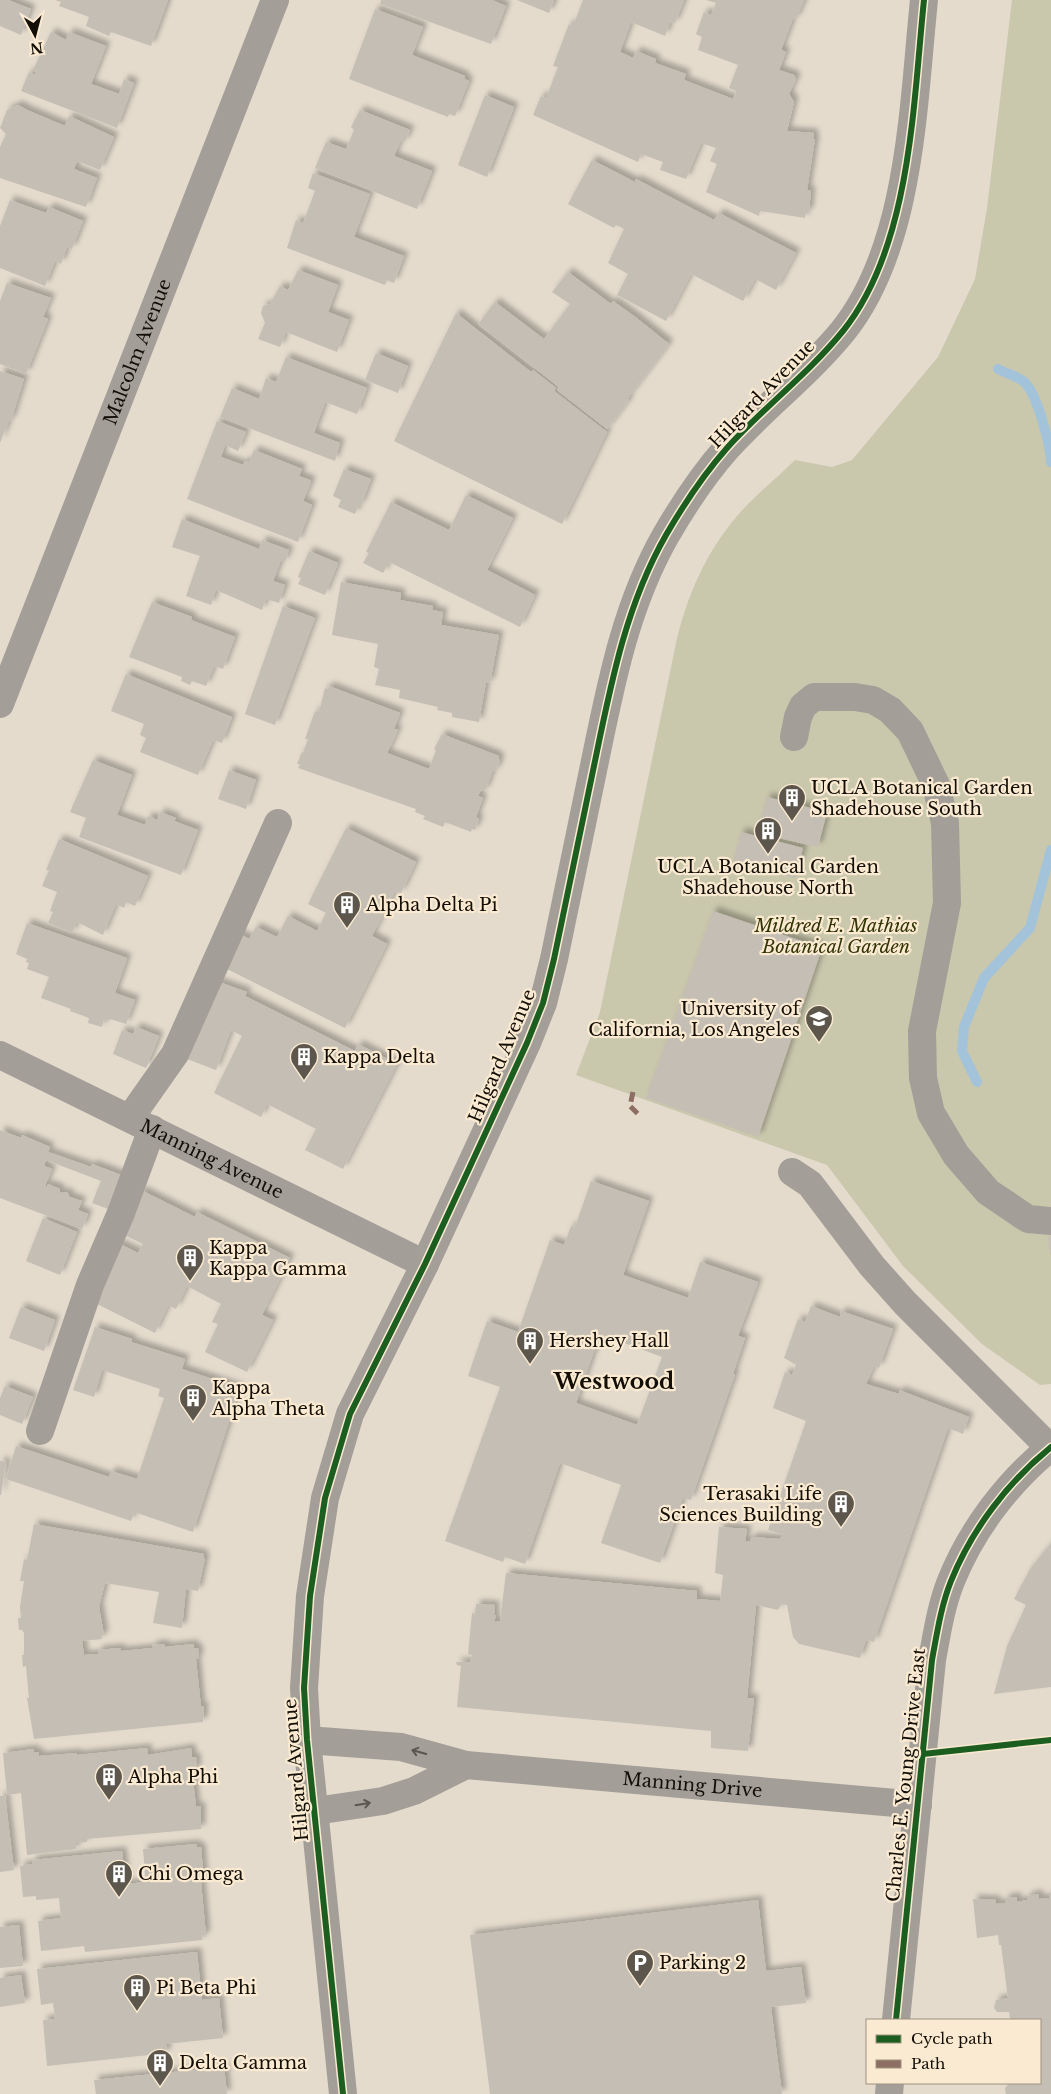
<svg xmlns="http://www.w3.org/2000/svg" width="1051" height="2094" font-family="'Libre Baskerville',serif">
  <style>
    .green { fill: #c9c7ac }
    .lines { fill: none; stroke-linecap: round; stroke-linejoin: round }
    .stream { stroke: #a3c3db; stroke-width: 10 }
    .building { fill: #c5beb4; fill-rule: evenodd; filter: url(#shadow) }
    .minor { stroke: #a39f98; stroke-width: 28 }
    .quiet { stroke: #8d6e63; stroke-width: 5; stroke-dasharray: 10 5; stroke-linecap: butt }
    .cycleway-casing { stroke: #faead1; stroke-width: 9 }
    .cycleway { stroke: #1b5e20; stroke-width: 6 }
    .oneway { stroke: #5b564f }
    .labels { text-anchor: middle; stroke-width: 4.5; stroke-linejoin: round; paint-order: stroke }
    .street-label { font-size: 18px; fill: #130e06; stroke: #faead1 }
    .poi-label { font-size: 18px; fill: #130e06; stroke: #faead1; text-anchor: start }
    .park-label { font-size: 18px; font-style: italic; fill: #323405; stroke: #faead1 }
    .district-label { font-size: 22px; font-weight: bold; fill: #130e06; stroke: #faead1 }
  </style>
  <defs>
    <filter id="shadow"><feDropShadow dx="4.5" dy="-4.5" stdDeviation="2.5" flood-color="#0004"/></filter>
  </defs>
  <rect width="100%" height="100%" fill="#e4dbcd"/>
  <path class="green" d="M1012 0H1051V1384L1040 1385 982 1344 903 1266 827 1165 576 1075 600 1012 676 643C687 596 705 554 737 516 754 496 776 479 795 460L832 467 852 460 938 357 975 279 987 208Z"/>
  <g class="lines">
    <g class="stream">
      <path d="M998 369C1005 373 1017 376 1023 381 1037 392 1050 444 1051 462"/>
      <path d="M977 1082 962 1051 964 1027 984 978 1030 928 1051 850"/>
    </g>
  </g>
  <g class="building">
    <path d="M0 0H8L31 9 21 35 0 26Z"/>
    <path d="M55 0H168L151 46 111 32 109 36 86 26 89 17 59 6 61 2Z"/>
    <path d="M381 0H492L506 6 491 44 380 4Z"/>
    <path d="M517 0H554L549 13Z"/>
    <path d="M583 0H684L675 23 670 22 665 36 631 22 620 52 633 58 636 51 656 59 655 63 686 74 684 80 733 99 736 91 729 88 738 65 698 50 702 37 696 34 704 12 711 15 716 3 706 0H804L796 19 793 18 781 50 786 52 779 70 794 75 796 79 789 94 794 102 787 131 814 133 813 139H815L807 190H811L809 212H805V218L760 211 759 216 706 192 717 164 710 161 716 148 701 143 686 179 660 170 663 162 641 154 638 162 533 115 541 96 546 98 558 67 553 66 569 24 573 26Z"/>
    <path d="M375 9 423 27 412 55 465 76 464 79 469 81 455 116 449 114 448 117 349 79Z"/>
    <path d="M51 32 66 40 69 32 106 46 91 84 119 94 124 79 134 83 117 128 21 91 29 72 35 75 36 72 33 70Z"/>
    <path d="M485 95 514 107 487 177 458 165Z"/>
    <path d="M18 105 27 110 65 126 69 116 114 137 100 170 77 161 74 169 97 178 86 207 0 178V147L6 134 0 128 7 110Z"/>
    <path d="M360 110 410 130 405 142 401 140 394 156 432 171 417 209 315 168 326 142 346 149 354 130 351 127Z"/>
    <path d="M592 160 635 182 636 179 714 220 719 213 796 253 776 290 755 279 743 301 691 274 666 321 617 295 628 274 608 263 624 229 616 225 614 228 568 204Z"/>
    <path d="M313 173 370 194 354 237 404 256 394 283 387 280 385 285 287 248 296 220 303 223 315 191 308 188Z"/>
    <path d="M10 200 46 213 49 207 83 221 72 249 67 247 61 264 55 261 45 286 0 268V226Z"/>
    <path d="M298 270 338 285 328 312 349 320 337 352 286 332 280 347 258 339 265 323 261 313 263 306 270 304 280 286 288 290Z"/>
    <path d="M568 272 611 304 613 301 634 316 669 344 627 399 629 400 607 429 557 390 559 387 478 324 495 302 544 339 570 304 552 292Z"/>
    <path d="M7 283 51 298 43 317 48 319 26 374 0 364V301Z"/>
    <path d="M456 313 531 372 533 370 556 388 554 391 607 432 562 524 394 441Z"/>
    <path d="M376 353 408 366 398 393 365 380Z"/>
    <path d="M286 357 367 388 357 414 325 402 314 433 340 443 335 461 220 417 232 388 259 399 266 378 276 382Z"/>
    <path d="M0 371 24 379 11 421 9 420 0 443Z"/>
    <path d="M217 421 246 432 238 451 225 445 221 457 243 465 245 461 249 462 254 450 302 469 299 476 310 480 311 482 303 501 312 505 298 542 187 499Z"/>
    <path d="M344 469 371 479 361 505 359 504 355 514 338 507 341 500 333 496Z"/>
    <path d="M466 495 513 518 487 570 535 595 520 627 389 562 383 573 363 563 369 553 366 552 391 502 449 530Z"/>
    <path d="M182 519 259 549 262 540 289 550 285 562 281 560 273 581 285 585 279 603 266 599 262 610 216 590 211 605 186 596 200 556 172 547Z"/>
    <path d="M309 551 338 563 325 595 298 584 301 578 298 577Z"/>
    <path d="M341 582 401 593 400 600 433 606 432 610 443 612 441 625 499 635 490 683 486 682 479 722 452 717V713L437 710 438 707 399 698 400 690 375 685 379 669 374 667 378 644 332 635Z"/>
    <path d="M152 602 192 617 191 620 235 637 223 669 214 666 206 686 192 681 190 685 181 681 182 677 129 657Z"/>
    <path d="M283 606 315 618 275 725 245 714Z"/>
    <path d="M126 674 232 717 222 743 213 740 198 775 140 752 146 738 140 735 144 724 111 711Z"/>
    <path d="M329 686 400 713 394 729 398 730 387 753 429 769 436 750 434 749 442 734 499 756 498 759 500 760 496 771 493 770 485 791 481 790 478 796 483 798 476 817 479 819 475 830 472 829 471 832 445 822 443 827 423 819 425 816 415 812 416 809 298 768 300 764H297L302 752 303 753 308 739H305L315 711 319 712 325 688 328 689Z"/>
    <path d="M93 760 132 775 117 815 145 825 148 816 157 820 160 812 176 818 174 821 198 830 181 875 79 837 86 818 70 812Z"/>
    <path d="M229 770 256 780 246 809 218 799Z"/>
    <path d="M767 797 827 812 818 847 757 833Z"/>
    <path d="M346 828 416 862 401 893 395 891 372 936 387 944 345 1028 219 965 236 932 249 939 256 927 277 937 288 916 317 931 326 913 308 904Z"/>
    <path d="M741 832 803 848 795 878 733 862Z"/>
    <path d="M59 839 148 876 135 906 126 902 124 908 116 904 103 935 77 922 72 933 48 923 53 912 50 911 57 892 42 886 49 870H46Z"/>
    <path d="M713 911 822 948 758 1137 646 1098Z"/>
    <path d="M27 923 127 958 115 993 135 1000 126 1024 110 1019 109 1021 104 1019 102 1027 88 1023 89 1018 70 1011 71 1009 41 998 49 977 27 969 29 963 26 962 27 959 16 954Z"/>
    <path d="M216 981 247 992 245 996 355 1051 358 1044 397 1064 343 1169 305 1150 316 1129 267 1104 261 1117 214 1093 242 1036 231 1030 216 1070 187 1059Z"/>
    <path d="M136 1027 159 1036 146 1068 113 1054 122 1030 133 1034Z"/>
    <path d="M0 1130 21 1138 22 1135 50 1147 48 1152 91 1167 92 1164 124 1176 111 1210 92 1203 101 1181 46 1160 44 1166 52 1169 45 1186 47 1187 48 1184 60 1189V1193L67 1192 70 1197 82 1201 78 1210 88 1214 82 1229 0 1198Z"/>
    <path d="M591 1181 649 1201 623 1275 688 1298 700 1262 758 1282 738 1336 745 1338 733 1374H735L691 1500 683 1498 660 1563 601 1543 621 1485 560 1463 525 1564 505 1557 503 1562 445 1541 500 1387 468 1376 487 1321 518 1332 550 1240 564 1245 571 1226 575 1227ZM600 1334 662 1357 637 1425 576 1403Z"/>
    <path d="M141 1190 195 1217 197 1212 290 1258 262 1315 273 1320 247 1372 205 1352 218 1324 212 1322 221 1304 187 1286 176 1309 168 1305 155 1333 93 1302 118 1243 138 1253 143 1244 120 1233Z"/>
    <path d="M43 1218 77 1232 60 1275 26 1261Z"/>
    <path d="M1048 1237H1051V1254H1050Z"/>
    <path d="M811 1306 840 1317 841 1311 893 1329 879 1368 874 1366 866 1384 899 1394V1390L969 1417 963 1434 948 1428 874 1642 866 1640 860 1658 799 1644 793 1637 787 1605 781 1604 778 1610 756 1605 747 1698H754L748 1751 711 1748V1731L457 1707 461 1666 457 1665 456 1662H470L472 1655 468 1654 472 1613 475 1614 476 1604 495 1605 494 1615H496L494 1622 500 1621 506 1573 697 1591V1599L720 1601 723 1575 715 1573 719 1527 747 1529 745 1542 750 1541 752 1537 779 1539 784 1535 768 1530 806 1421 773 1408 785 1372 792 1375 796 1365 784 1358 798 1319 805 1322Z"/>
    <path d="M21 1307 55 1320 44 1351 9 1338Z"/>
    <path d="M95 1327 132 1339 131 1342 185 1359 182 1369 240 1388 193 1532 134 1512 131 1521 6 1479 16 1446 109 1477 111 1471 137 1479 164 1398 158 1396 160 1389 102 1370 94 1397 73 1390Z"/>
    <path d="M5 1386 33 1397 22 1424 0 1415V1398Z"/>
    <path d="M0 1461 6 1462 1 1495H0Z"/>
    <path d="M34 1524 204 1554 203 1558H205L198 1591 186 1589 182 1628 153 1623 159 1592 105 1583 99 1607 104 1635 101 1636 102 1639 82 1641 84 1655 98 1654V1650L120 1648 121 1651 153 1648 152 1645 165 1644V1647L194 1644V1648H198L199 1659H196L201 1707 204 1706 203 1722 34 1739 27 1698H29L26 1666 23 1667 22 1655H24V1633L22 1630H19L18 1618H21L20 1607 24 1581H20L24 1559 27 1560Z"/>
    <path d="M1051 1543V1687L994 1694 1007 1646 1026 1605 1014 1599 1030 1569Z"/>
    <path d="M147 1748 148 1755 191 1748 192 1757H196L197 1770H192L196 1807 201 1806V1829L87 1839V1842L76 1843V1849L27 1855 21 1793 7 1795 3 1753 34 1749V1752H39V1756L77 1753V1755Z"/>
    <path d="M0 1796H5L14 1870 0 1872Z"/>
    <path d="M196 1844 197 1847H201L204 1881 201 1882 206 1935 202 1936V1940L85 1952 84 1946 41 1951 38 1921 61 1918 59 1898 36 1900V1896L23 1897 20 1866 32 1864V1860L122 1851 126 1884 146 1882 143 1849Z"/>
    <path d="M1049 1893H1051V2094H1006L1005 2088 1009 2084 1040 2083V2020H1010L1009 2012H997L994 2008 996 2000 1008 1998 1001 1945H999L998 1935 977 1938 973 1899 996 1900V1904L1005 1903V1898L1017 1897V1902L1027 1900V1896L1039 1894V1899L1050 1898Z"/>
    <path d="M758 1900 766 1971 801 1967 806 2003 771 2007 782 2094H490L470 1935Z"/>
    <path d="M19 1925 23 1966 0 1968V1927Z"/>
    <path d="M197 1952 202 2000 219 1998 223 2038 166 2044 167 2053 47 2066 43 2020 55 2019 53 2003 41 2005 37 1969Z"/>
    <path d="M21 1975 25 2003 0 2007V1978Z"/>
    <path d="M224 2067 227 2094H96L94 2080Z"/>
  </g>
  <g class="lines">
    <g class="minor">
      <path id="s1" d="M0 704 275 0"/>
      <path d="M794 737 798 717 803 706 814 697H855L873 700 890 710 910 731 936 785 945 823 947 903 922 1031 923 1078 931 1113 956 1155 988 1192 1028 1219 1051 1221"/>
      <path id="s2" d="M0 1055 425 1264"/>
      <path d="M130 1118 175 1054 278 823"/>
      <path d="M792 1172 810 1184 872 1266 905 1303 1050 1448"/>
      <path d="M40 1431 90 1285 121 1213 152 1129"/>
      <path id="s3" d="M307 1740 401 1747 466 1765 918 1805"/>
      <path d="M315 1811 383 1801 414 1791 466 1765"/>
      <path d="M896 2020 932 1660C937 1633 941 1606 951 1581 972 1529 1008 1482 1051 1447"/>
      <path d="M343 2094 307 1740 304 1688 310 1596 325 1498 350 1414 425 1264 527 1043 543 1003 554 959C568 893 581 827 595 761 611 683 626 605 666 535 684 504 704 474 727 448 764 407 808 374 843 331 911 246 913 105 924 0"/>
      <path d="M889 2094 890 2083"/>
    </g>
    <path class="quiet" d="M633 1092 630 1106 638 1114"/>
    <defs>
      <g id="cycleway">
        <path d="M923 1754 1051 1740"/>
        <path d="M896 2020 932 1660C937 1633 941 1606 951 1581 972 1529 1008 1482 1051 1447"/>
        <path d="M343 2094 307 1740 304 1688 310 1596 325 1498 350 1414 425 1264 527 1043 543 1003 554 959C568 893 581 827 595 761 611 683 626 605 666 535 684 504 704 474 727 448 764 407 808 374 843 331 911 246 913 105 924 0"/>
      </g>
    </defs>
    <use href="#cycleway" class="cycleway-casing"/>
    <use href="#cycleway" class="cycleway"/>
  </g>
  <defs><path id="oneway-shaft" d="M-6 0H5M1.5-3L5.5 0L1.5 3" fill="none" stroke-width="1.6" stroke-linecap="round" stroke-linejoin="round" transform="scale(1.25)"/></defs>
  <g class="oneway">
    <use href="#oneway-shaft" transform="translate(419 1752) rotate(-164)"/>
    <use href="#oneway-shaft" transform="translate(363 1804) rotate(-9)"/>
  </g>
  <defs>
    <symbol id="building-pin" viewBox="-11 -11 22 30"><path d="M0 17L-7.5 6A9.5 9.5 0 1 1 7.5 6Z" fill="#5c564c" stroke="#faead1"/><path d="M-4-6H4V6H1V3H-1V6H-4ZM-2.5-4.3h1.7v1.8h-1.7ZM.8-4.3h1.7v1.8H.8ZM-2.5-1h1.7V.8h-1.7ZM.8-1h1.7V.8H.8Z" fill="#fff"/></symbol>
    <symbol id="university-pin" viewBox="-11 -11 22 30"><path d="M0 17L-7.5 6A9.5 9.5 0 1 1 7.5 6Z" fill="#5c564c" stroke="#faead1"/><path d="M0-5L7-2L0 1L-7-2ZM-4 1L0 2.5L4 1V4Q0 6-4 4Z" fill="#fff"/></symbol>
    <symbol id="parking-pin" viewBox="-11 -11 22 30"><path d="M0 17L-7.5 6A9.5 9.5 0 1 1 7.5 6Z" fill="#5c564c" stroke="#faead1"/><path d="M-3.5-5.5H1a3.5 3.5 0 0 1 0 7H-1V5.5H-3.5ZM-1-3.4V-.6H.8a1.4 1.4 0 0 0 0-2.8Z" fill="#fff"/></symbol>
  </defs>
  <g fill-rule="evenodd">
    <use href="#building-pin" x="776" y="782" width="32" height="43"/>
    <use href="#building-pin" x="752" y="815" width="32" height="43"/>
    <use href="#building-pin" x="331" y="889" width="32" height="43"/>
    <use href="#university-pin" x="803" y="1003" width="32" height="43"/>
    <use href="#building-pin" x="288" y="1041" width="32" height="43"/>
    <use href="#building-pin" x="174" y="1242" width="32" height="43"/>
    <use href="#building-pin" x="514" y="1325" width="32" height="43"/>
    <use href="#building-pin" x="177" y="1382" width="32" height="43"/>
    <use href="#building-pin" x="825" y="1488" width="32" height="43"/>
    <use href="#building-pin" x="93" y="1761" width="32" height="43"/>
    <use href="#building-pin" x="103" y="1858" width="32" height="43"/>
    <use href="#parking-pin" x="624" y="1947" width="32" height="43"/>
    <use href="#building-pin" x="121" y="1972" width="32" height="43"/>
    <use href="#building-pin" x="144" y="2047" width="32" height="43"/>
  </g>
  <g class="labels">
    <g class="street-label">
      <text dy="6" stroke="none"><textPath href="#s1" startOffset="378">Malcolm Avenue</textPath></text>
      <text transform="translate(762 394) rotate(-46)" y="6">Hilgard Avenue</text>
      <text transform="translate(502 1056) rotate(-67)" y="6">Hilgard Avenue</text>
      <text dy="6" stroke="none"><textPath href="#s2" startOffset="236">Manning Avenue</textPath></text>
      <text transform="translate(296 1770) rotate(-95)" y="6">Hilgard Avenue</text>
      <text transform="translate(906 1775) rotate(-84)" y="6">Charles E. Young Drive East</text>
      <text dy="6" stroke="none"><textPath href="#s3" startOffset="389">Manning Drive</textPath></text>
    </g>
    <g class="poi-label">
      <text x="811" y="794">UCLA Botanical Garden<tspan x="811" dy="21">Shadehouse South</tspan></text>
      <text x="768" y="873" text-anchor="middle">UCLA Botanical Garden<tspan x="768" dy="21">Shadehouse North</tspan></text>
      <text x="366" y="911">Alpha Delta Pi</text>
      <text x="800" y="1015" text-anchor="end">University of<tspan x="800" dy="21">California, Los Angeles</tspan></text>
      <text x="323" y="1063">Kappa Delta</text>
      <text x="209" y="1254">Kappa<tspan x="209" dy="21">Kappa Gamma</tspan></text>
      <text x="549" y="1347">Hershey Hall</text>
      <text x="212" y="1394">Kappa<tspan x="212" dy="21">Alpha Theta</tspan></text>
      <text x="822" y="1500" text-anchor="end">Terasaki Life<tspan x="822" dy="21">Sciences Building</tspan></text>
      <text x="128" y="1783">Alpha Phi</text>
      <text x="138" y="1880">Chi Omega</text>
      <text x="659" y="1969">Parking 2</text>
      <text x="156" y="1994">Pi Beta Phi</text>
      <text x="179" y="2069">Delta Gamma</text>
    </g>
    <g class="park-label">
      <text x="836" y="932">Mildred E. Mathias<tspan x="836" dy="21">Botanical Garden</tspan></text>
    </g>
    <g class="district-label">
      <text x="614" y="1389">Westwood</text>
    </g>
  </g>
  <rect x="866" y="2019" width="175" height="65" fill="#faead1" stroke="#9e9280"/>
  <rect x="876" y="2035" width="25" height="8" fill="#1b5e20" stroke="#9e9280"/>
  <text x="911" y="2044" font-size="15" fill="#130e06">Cycle path</text>
  <rect x="876" y="2060" width="25" height="8" fill="#8d6e63" stroke="#9e9280"/>
  <text x="911" y="2069" font-size="15" fill="#130e06">Path</text>
  <g transform="translate(35 35) rotate(173)" stroke="#faead1" stroke-width="4" paint-order="stroke">
  <path d="M0-4L9 19L0 12L-9 19Z" fill="#130e06"/>
  <text y="-8" font-size="14" font-weight="bold" text-anchor="middle" fill="#130e06">N</text>
  </g>
</svg>
